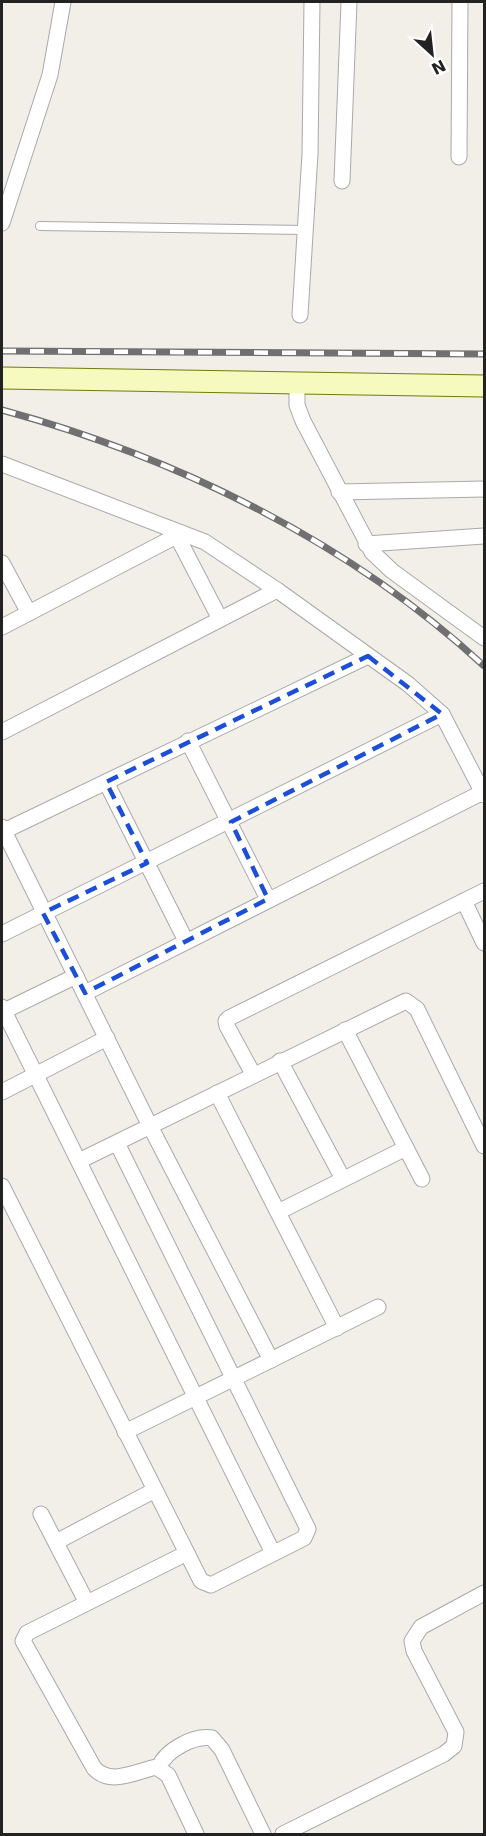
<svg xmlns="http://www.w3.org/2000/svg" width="486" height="1836" font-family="'DejaVu Sans',sans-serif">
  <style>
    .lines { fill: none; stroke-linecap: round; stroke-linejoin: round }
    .lane-casing { stroke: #a9a9a9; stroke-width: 10 }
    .street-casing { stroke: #a9a9a9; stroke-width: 17 }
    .secondary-casing { stroke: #707d05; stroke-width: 23 }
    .lane { stroke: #fff; stroke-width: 8 }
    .street { stroke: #fff; stroke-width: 15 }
    .secondary { stroke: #f7fabf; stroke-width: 21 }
    .rail-casing { stroke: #707070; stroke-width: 7 }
    .rail { stroke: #fff; stroke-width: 4.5; stroke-dasharray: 14; stroke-linecap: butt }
    .marked { fill: none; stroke: #1d4ed8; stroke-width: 4.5; stroke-dasharray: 12 8; stroke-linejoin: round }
  </style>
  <rect width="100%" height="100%" fill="#f2efe9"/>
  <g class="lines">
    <defs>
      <path id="lane" d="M40 226 305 230"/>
      <g id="street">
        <path d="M459 157 460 2"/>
        <path d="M342 181 349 2"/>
        <path d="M2 223 50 75 63 2"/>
        <path d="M300 315 310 154 312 2"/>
        <path d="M297 383V405L303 421 372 552 392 571 484 638"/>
        <path d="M2 464 205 542 277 590 408 684 442 714 484 795"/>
        <path d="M339 492 484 489"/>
        <path d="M177 536 220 619"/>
        <path d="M366 544 484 536"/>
        <path d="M2 563 29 613"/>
        <path d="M2 627 182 533"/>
        <path d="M2 732 277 590"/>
        <path d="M188 741 268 899"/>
        <path d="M106 782 186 941"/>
        <path d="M2 827 150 1126 271 1360"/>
        <path d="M4 831 368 656"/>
        <path d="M464 901 484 943"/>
        <path d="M2 934 442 714"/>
        <path d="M85 993 483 792"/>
        <path d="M2 1007 273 1553"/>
        <path d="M2 1012 76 976"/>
        <path d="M345 1030 422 1179"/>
        <path d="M280 1061 343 1179"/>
        <path d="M253 1074 227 1026 226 1021 229 1018 484 891"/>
        <path d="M2 1092 107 1038"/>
        <path d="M217 1093 337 1328"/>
        <path d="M79 1161 406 1001 417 1009 484 1146"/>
        <path d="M2 1186 201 1581 211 1585 304 1538 308 1529 117 1143"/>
        <path d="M278 1212 406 1148"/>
        <path d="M125 1432 378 1307"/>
        <path d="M41 1514 86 1601"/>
        <path d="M56 1542 155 1490"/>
        <path d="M187 1553 27 1633 23 1641 94 1768C110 1786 135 1772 156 1767L168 1775 196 1834"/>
        <path d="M159 1767C166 1750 194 1735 212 1738L222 1750 263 1834"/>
        <path d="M283 1834 444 1754 454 1746 456 1732 414 1651 412 1641 421 1627 484 1593"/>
      </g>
      <path id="secondary" d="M2 378 484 386"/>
    </defs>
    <use href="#lane" class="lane-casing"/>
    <use href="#street" class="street-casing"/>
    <use href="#secondary" class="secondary-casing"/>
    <use href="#lane" class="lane"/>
    <use href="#street" class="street"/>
    <use href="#secondary" class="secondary"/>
    <defs>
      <g id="rail">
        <path d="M2 351 484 354"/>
        <path d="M2 410C176 457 351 543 484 666"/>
      </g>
    </defs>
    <use href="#rail" class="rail-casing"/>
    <use href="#rail" class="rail"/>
  </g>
  <path class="marked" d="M368 656 442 714 231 822 268 899 85 993 43 913 147 863 106 782Z"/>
  <rect width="486" height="1836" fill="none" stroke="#222222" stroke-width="6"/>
  <g transform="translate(432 54) rotate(153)" stroke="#ffffff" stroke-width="4.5" paint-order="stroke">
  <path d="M0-4.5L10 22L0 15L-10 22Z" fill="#222222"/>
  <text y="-9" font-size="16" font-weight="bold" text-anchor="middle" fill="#222222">N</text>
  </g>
</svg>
